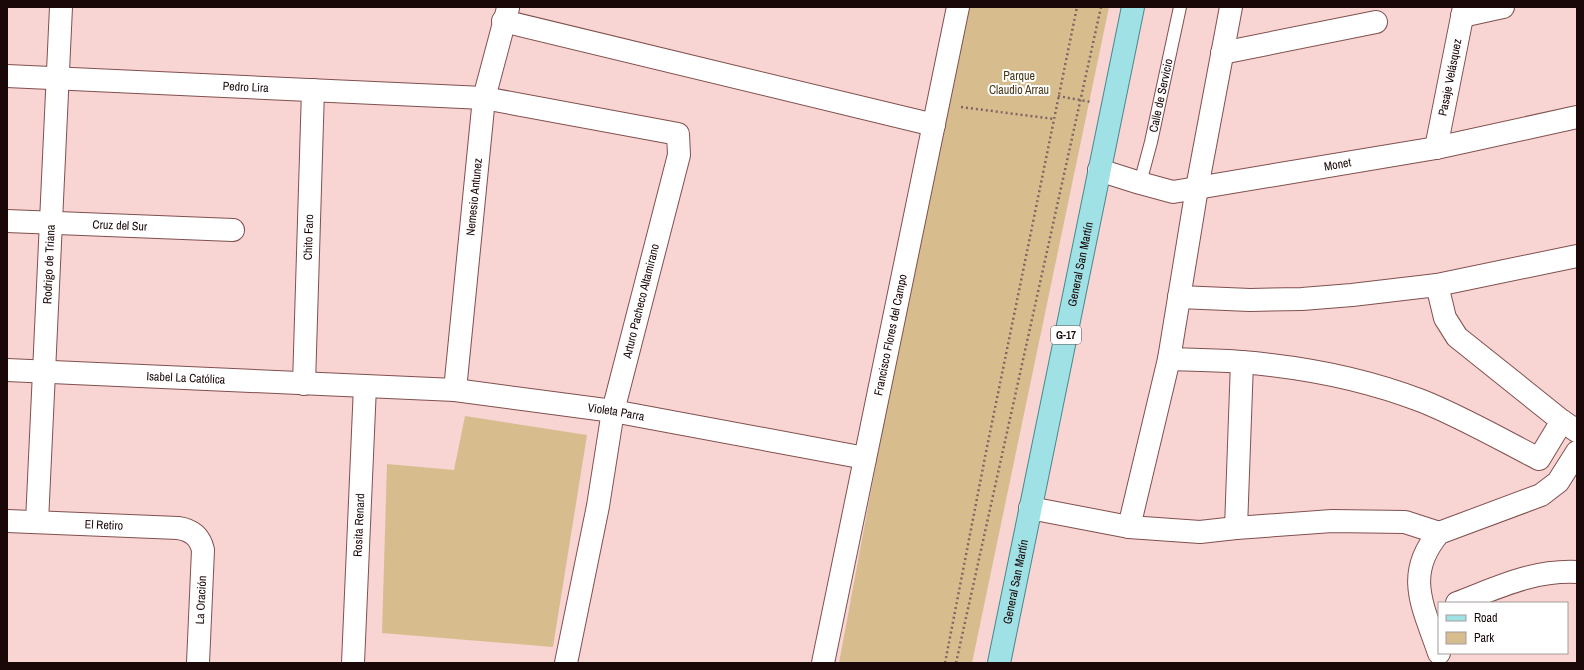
<svg xmlns="http://www.w3.org/2000/svg" width="1584" height="670" font-family="'Archivo Narrow',sans-serif">
  <style>
    .green { fill: #d7bd8e }
    .lines { fill: none; stroke-linecap: round; stroke-linejoin: round }
    .service-casing { stroke: #81504e; stroke-width: 14 }
    .minor-casing { stroke: #81504e; stroke-width: 24 }
    .primary-casing { stroke: #48888d; stroke-width: 24 }
    .path { stroke: #806564; stroke-width: 2.5; stroke-dasharray: 2 3; stroke-linecap: butt }
    .service { stroke: #fff; stroke-width: 12 }
    .minor { stroke: #fff; stroke-width: 22 }
    .primary { stroke: #a0e1e6; stroke-width: 22 }
    .labels { text-anchor: middle; stroke-width: 4; stroke-linejoin: round; paint-order: stroke }
    .shield { fill: #fff; stroke: #5f5151; stroke-width: 1 }
    .shield-label { font-size: 11px; font-weight: bold; fill: #1a0707 }
    .park-label { font-size: 12px; fill: #473615; stroke: #fff }
    .street-label { font-size: 12px; fill: #1a0707; stroke: #fff }
  </style>
  <rect width="100%" height="100%" fill="#f8d4d2"/>
  <g class="green">
    <path d="M961 7H1109L972 663H839Z"/>
    <path d="M465 416 587 435 553 647 382 633 387 464 454 470Z"/>
  </g>
  <g class="lines">
    <defs>
      <g id="service">
        <path id="s1" d="M1140 183 1151 142 1180 7"/>
      </g>
      <g id="minor">
        <path d="M1462 16 1503 7"/>
        <path d="M503 21 934 125"/>
        <path d="M1222 53 1376 22"/>
        <path id="s2" d="M7 76 484 98 678 134 679 155 613 411 598 506 566 663"/>
        <path id="s3" d="M1436 148 1464 7"/>
        <path id="s4" d="M1099 170 1140 183 1173 192 1436 148 1577 117"/>
        <path id="s5" d="M7 221 233 230"/>
        <path d="M1437 285 1445 318 1457 337 1562 421 1577 431"/>
        <path d="M1179 297 1250 300 1302 299 1352 295 1437 285 1577 256"/>
        <path d="M1169 359C1194 360 1218 360 1242 362 1302 367 1365 379 1422 401 1462 417 1500 439 1539 459L1562 421"/>
        <path id="s6" d="M7 370 455 390 613 411 865 458"/>
        <path id="s7" d="M304 384 313 90"/>
        <path id="s8" d="M455 390 484 98 508 8"/>
        <path d="M1030 508 1129 527 1200 532 1236 528 1332 521 1405 522 1439 533"/>
        <path id="s9" d="M7 521 178 528C192 530 200 537 203 550L198 663"/>
        <path id="s10" d="M37 522 61 7"/>
        <path d="M1129 527 1169 359 1197 188 1231 7"/>
        <path d="M1236 528 1242 362"/>
        <path d="M1457 603C1497 588 1532 570 1577 572"/>
        <path d="M1439 653C1424 608 1403 575 1439 533L1541 495 1558 482 1577 452"/>
        <path id="s11" d="M353 663 365 386"/>
        <path id="s12" d="M823 663 958 7"/>
      </g>
      <g id="primary">
        <path id="s13" d="M999 663 1133 7"/>
      </g>
    </defs>
    <use href="#service" class="service-casing"/>
    <use href="#minor" class="minor-casing"/>
    <use href="#primary" class="primary-casing"/>
    <g class="path">
      <path d="M1058 96 1091 102"/>
      <path d="M961 107 1054 119"/>
      <path d="M945 663 986 452 1077 7"/>
      <path d="M956 663 1101 7"/>
    </g>
    <use href="#service" class="service"/>
    <use href="#minor" class="minor"/>
    <use href="#primary" class="primary"/>
  </g>
  <g class="labels">
    <rect class="shield" x="1051" y="326" width="30" height="18" rx="3"/>
    <g class="shield-label">
      <text x="1066" y="339">G-17</text>
    </g>
    <g class="park-label">
      <text x="1019" y="80">Parque<tspan x="1019" dy="14">Claudio Arrau</tspan></text>
    </g>
    <g class="street-label">
      <text dy="4" stroke="none"><textPath href="#s3" startOffset="72">Pasaje Velásquez</textPath></text>
      <text dy="4" stroke="none"><textPath href="#s2" startOffset="239">Pedro Lira</textPath></text>
      <text dy="4" stroke="none"><textPath href="#s1" startOffset="90">Calle de Servicio</textPath></text>
      <text dy="4" stroke="none"><textPath href="#s4" startOffset="244">Monet</textPath></text>
      <text dy="4" stroke="none"><textPath href="#s8" startOffset="194">Nemesio Antunez</textPath></text>
      <text dy="4" stroke="none"><textPath href="#s5" startOffset="113">Cruz del Sur</textPath></text>
      <text dy="4" stroke="none"><textPath href="#s7" startOffset="147">Chito Faro</textPath></text>
      <text dy="4" stroke="none"><textPath href="#s10" startOffset="258">Rodrigo de Triana</textPath></text>
      <text dy="4" stroke="none"><textPath href="#s13" startOffset="407">General San Martín</textPath></text>
      <text transform="translate(641 301) rotate(-76)" y="4">Arturo Pacheco Altamirano</text>
      <text dy="4" stroke="none"><textPath href="#s12" startOffset="335">Francisco Flores del Campo</textPath></text>
      <text dy="4" stroke="none"><textPath href="#s6" startOffset="179">Isabel La Católica</textPath></text>
      <text dy="4" stroke="none"><textPath href="#s6" startOffset="611">Violeta Parra</textPath></text>
      <text dy="4" stroke="none"><textPath href="#s9" startOffset="97">El Retiro</textPath></text>
      <text dy="4" stroke="none"><textPath href="#s11" startOffset="138">Rosita Renard</textPath></text>
      <text dy="4" stroke="none"><textPath href="#s13" startOffset="83">General San Martín</textPath></text>
      <text transform="translate(201 600) rotate(-87)" y="4">La Oración</text>
    </g>
  </g>
  <rect width="1584" height="670" fill="none" stroke="#1a0707" stroke-width="16"/>
  <rect x="1438" y="602" width="130" height="52" fill="#ffffff" stroke="#a39c9c"/>
  <rect x="1446" y="615" width="20" height="6" fill="#a0e1e6" stroke="#a39c9c"/>
  <text x="1474" y="622" font-size="12" fill="#1a0707">Road</text>
  <rect x="1446" y="632" width="20" height="12" fill="#d7bd8e" stroke="#a39c9c"/>
  <text x="1474" y="642" font-size="12" fill="#1a0707">Park</text>
</svg>
